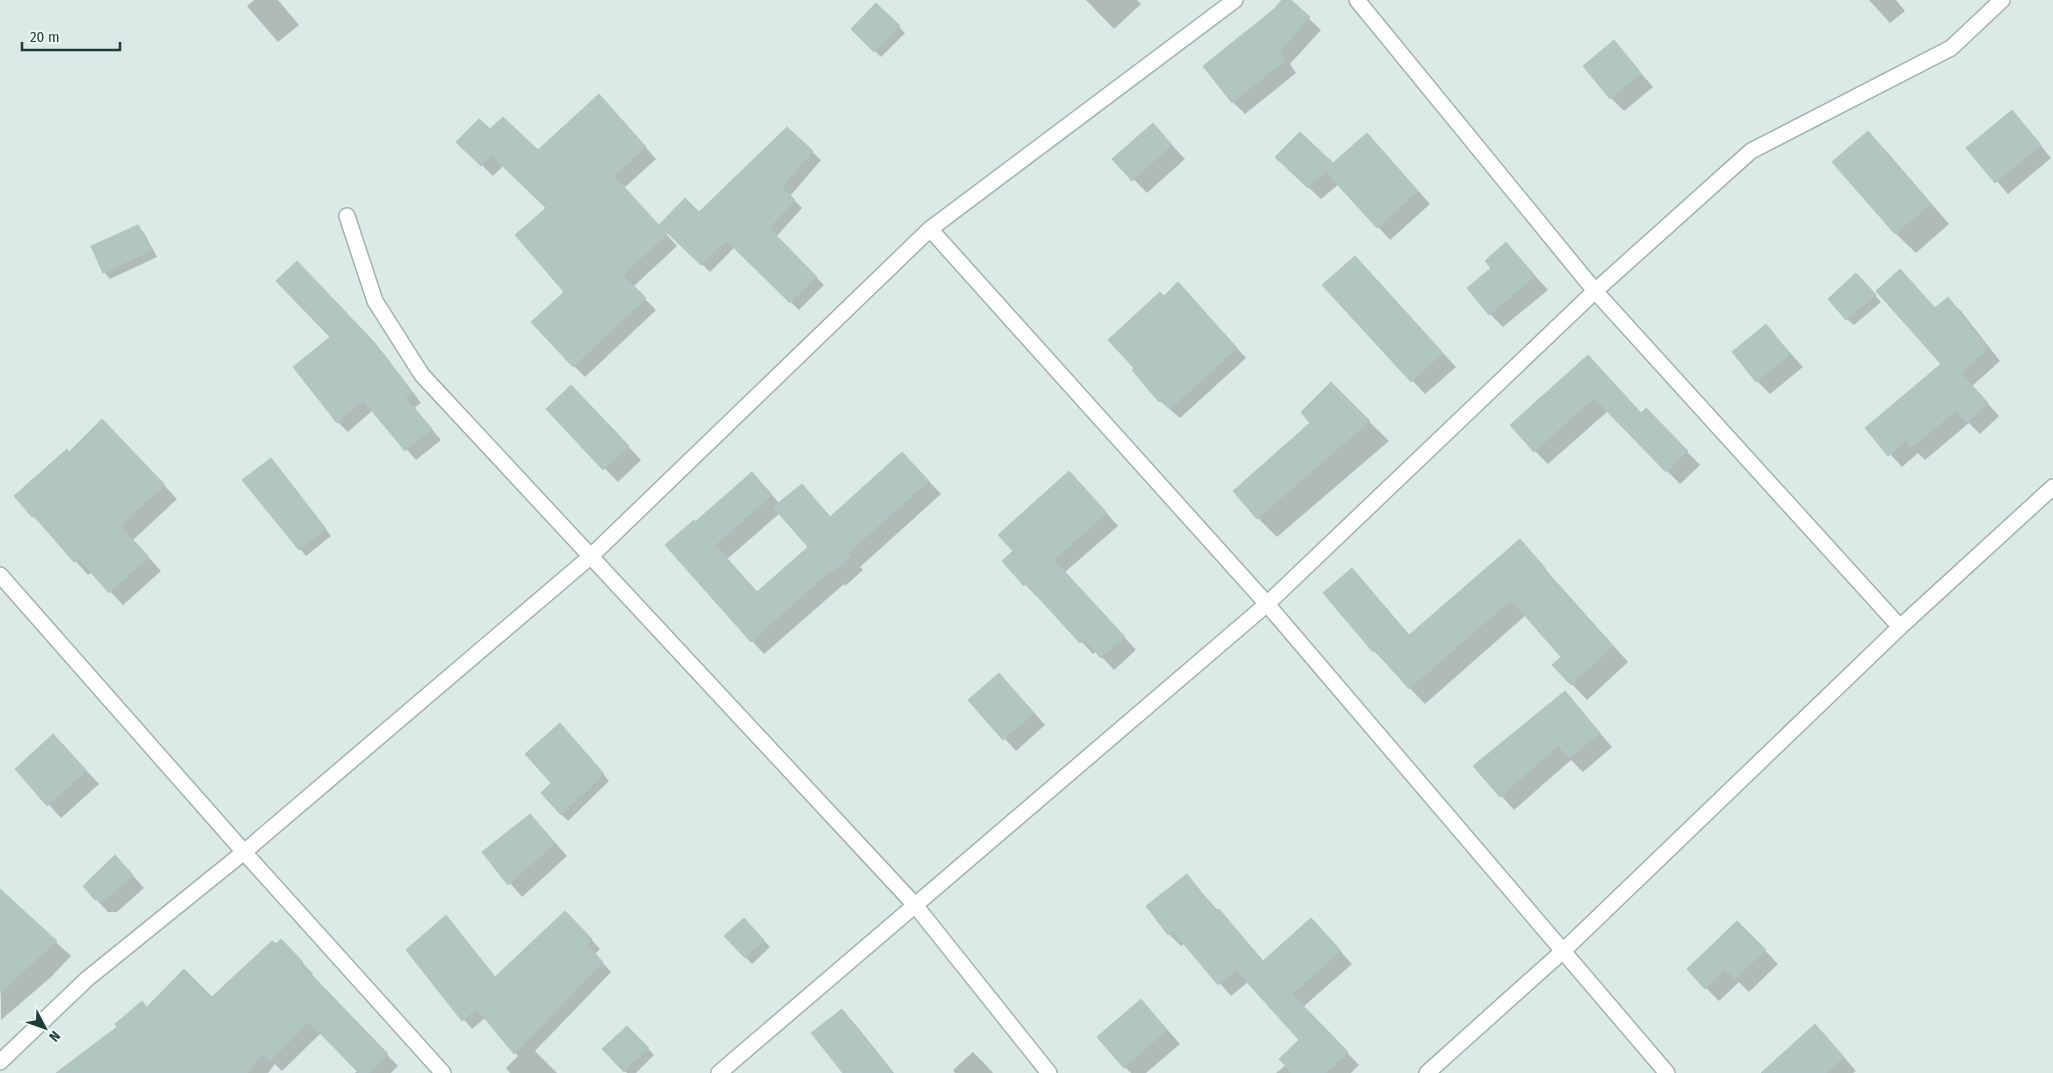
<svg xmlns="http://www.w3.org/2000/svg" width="2053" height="1073" font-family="'Fira Sans Condensed',sans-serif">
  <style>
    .shadow { fill: #0003; fill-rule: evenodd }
    .building { fill: #b1c5c1; stroke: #aec4c0 }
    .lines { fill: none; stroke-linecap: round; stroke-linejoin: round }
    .street-casing { stroke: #9fb2af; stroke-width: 18 }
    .street { stroke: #fff; stroke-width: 15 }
  </style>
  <rect width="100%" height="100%" fill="#dceae7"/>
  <g class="shadow">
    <path d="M254 0H278L299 25 278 42 247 6Z"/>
    <path d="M1086 0H1137L1141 4 1114 29Z"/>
    <path d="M1284 0H1289L1321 30 1290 64 1296 73 1245 114 1233 102 1274 11Z"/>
    <path d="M1869 0H1896L1905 11 1890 23Z"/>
    <path d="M876 4 905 33 881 57 853 29Z"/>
    <path d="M1614 42 1653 87 1624 111 1611 98Z"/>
    <path d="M611 108 656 159 624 188 677 246 633 287 656 310 585 377 574 366 566 292 547 208 503 166 493 176 458 142 491 131 538 152Z"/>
    <path d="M2012 111 2051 158 2008 194 1968 148Z"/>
    <path d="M1153 125 1185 159 1147 193 1114 159Z"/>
    <path d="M787 129 821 160 790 196 802 208 776 237 824 285 799 310 735 247 710 272 661 225 699 214Z"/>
    <path d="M1868 133 1887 152 1949 224 1916 253 1896 234 1834 162Z"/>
    <path d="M1379 147 1430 204 1390 240 1339 184 1321 199 1289 169 1333 164Z"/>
    <path d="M137 226 144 233 157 257 110 279 104 272Z"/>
    <path d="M1506 244 1548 290 1503 327 1490 314 1493 268Z"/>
    <path d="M1355 257 1456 367 1425 394 1355 319Z"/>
    <path d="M307 272 384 354 421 403 414 408 441 440 416 460 373 410 348 432 338 422 332 337Z"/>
    <path d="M1863 282 1881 302 1854 325 1847 319Z"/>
    <path d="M1187 294 1246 358 1180 418 1160 401 1134 370 1164 298Z"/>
    <path d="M1948 299 1961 311 2000 361 1972 386 1999 416 1980 434 1969 423 1925 460 1918 453 1902 467 1867 428 1943 364 1935 309Z"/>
    <path d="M1766 326 1803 367 1770 394 1757 381Z"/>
    <path d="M1588 356 1644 419 1646 410 1700 465 1680 484 1608 411 1548 464 1535 451Z"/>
    <path d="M1331 384 1389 441 1277 537 1258 518 1312 423Z"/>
    <path d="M584 400 641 460 618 482 547 409Z"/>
    <path d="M115 434 177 499 133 540 161 571 123 605 92 572 88 575 47 529 33 516 69 453Z"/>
    <path d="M902 453 941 494 860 567 863 570 845 586 844 584 764 654 752 641 695 523 752 473 780 504 802 485 831 517ZM780 513 810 547 758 593 727 559Z"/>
    <path d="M277 466 331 536 306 556 244 481Z"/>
    <path d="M1081 484 1118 526 1065 572 1136 650 1114 670 1096 651 1093 654 1039 595 1037 597 1003 561Z"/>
    <path d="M1520 541 1628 662 1587 700 1554 665 1563 657 1526 615 1425 704 1374 651 1352 570 1410 636Z"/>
    <path d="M1011 687 1045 725 1016 751 970 700Z"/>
    <path d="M1565 692 1612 747 1583 772 1571 760 1514 810 1475 766Z"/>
    <path d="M566 731 609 781 568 821 561 814Z"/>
    <path d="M53 735 99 784 61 818 17 769Z"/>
    <path d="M542 828 567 856 522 897 484 853Z"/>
    <path d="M127 869 144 888 117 912H108L96 899Z"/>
    <path d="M1187 876 1264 962 1311 919 1352 964 1303 1007 1359 1065 1351 1073H1276L1286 1065 1301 1040 1248 982 1231 996 1185 943 1181 946 1169 934 1147 907Z"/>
    <path d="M0 891 71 956 51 977 1 1020Z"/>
    <path d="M446 917 496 978 574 921 600 949 595 954 611 972 535 1051 557 1073H510L506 1068 518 1056 486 1017 472 1029 407 951Z"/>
    <path d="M750 926 770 947 752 964 726 936Z"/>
    <path d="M1751 936 1778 964 1749 992 1739 982 1719 1001 1706 988Z"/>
    <path d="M292 952 313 974 311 976 398 1066 391 1073H355L358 1070 321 1033 282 1071 275 1064 268 1073H58L148 1009 212 999Z"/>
    <path d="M1141 1000 1180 1044 1146 1073H1131L1125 1067Z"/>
    <path d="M842 1011 855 1024 894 1073H845Z"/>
    <path d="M627 1027 654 1055 636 1073H627L604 1049Z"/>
    <path d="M1828 1039 1856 1071 1853 1073H1763Z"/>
    <path d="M973 1052 983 1062 993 1073H955L953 1070Z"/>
  </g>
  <g class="building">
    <path d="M1282 0H1291L1310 17 1279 52 1285 60 1232 103 1203 66 1273 10Z"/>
    <path d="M876 3 900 26 874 52 851 29Z"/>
    <path d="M1614 40 1641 73 1610 99 1583 66Z"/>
    <path d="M599 94 646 147 614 176 667 234 623 275 646 298 573 367 531 322 564 292 515 235 546 208 491 155 481 166 456 142 479 119 490 129 503 117 538 150Z"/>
    <path d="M2012 110 2041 145 1995 183 1966 148Z"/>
    <path d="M1153 123 1172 145 1132 181 1112 159Z"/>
    <path d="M787 127 813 151 782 187 795 200 769 228 817 277 790 303 726 240 701 265 659 225 685 198 699 212Z"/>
    <path d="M1868 131 1931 204 1895 234 1832 162Z"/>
    <path d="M1300 132 1333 163 1367 133 1418 191 1377 228 1326 172 1308 188 1275 157Z"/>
    <path d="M138 225 152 250 103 273 91 246Z"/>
    <path d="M1506 242 1535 276 1489 315 1467 288 1491 268 1485 261Z"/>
    <path d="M1355 256 1443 353 1411 382 1322 285Z"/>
    <path d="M297 261 374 342 412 393 405 397 432 429 405 451 363 400 337 423 293 367 330 337 276 281Z"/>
    <path d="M1900 269 1935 308 1948 297 1988 348 1961 373 1988 403 1967 423 1956 411 1911 448 1906 441 1888 456 1865 428 1941 364 1876 291Z"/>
    <path d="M1856 273 1876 295 1846 320 1828 299Z"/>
    <path d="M1178 282 1237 348 1170 409 1161 401 1159 402 1132 370 1134 368 1108 340 1160 292 1164 296Z"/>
    <path d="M1766 324 1790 354 1756 382 1732 352Z"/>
    <path d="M1588 355 1641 413 1646 408 1688 451 1666 472 1594 398 1534 452 1510 425Z"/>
    <path d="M1331 382 1370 421 1257 519 1233 491 1310 423 1301 412Z"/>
    <path d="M571 385 629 446 603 470 546 409Z"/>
    <path d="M102 419 165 485 120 526 149 557 109 593 79 559 74 562 34 516 32 517 14 496 67 449 69 452Z"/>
    <path d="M902 452 929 481 848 553 851 556 832 573 830 571 751 642 665 545 694 520 695 522 752 472 772 495 715 545 757 592 808 547 773 507 802 484 830 517Z"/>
    <path d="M271 458 326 529 299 550 242 480Z"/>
    <path d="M1069 471 1107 513 1054 560 1125 637 1101 658 1084 640 1080 643 1026 584 1024 586 1002 561 1013 551 998 535Z"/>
    <path d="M1520 539 1546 569 1544 570 1613 646 1571 685 1552 665 1561 657 1511 600 1409 689 1375 650 1373 652 1323 593 1352 568 1409 635Z"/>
    <path d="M999 673 1034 713 1003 740 968 700Z"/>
    <path d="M1565 691 1600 733 1569 759 1558 746 1500 797 1473 766Z"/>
    <path d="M560 723 604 774 561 815 541 793 551 783 525 754Z"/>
    <path d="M53 734 87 771 47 806 15 769Z"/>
    <path d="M530 814 555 843 508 885 482 852Z"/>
    <path d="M115 855 133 875 105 900H95L83 886Z"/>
    <path d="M1187 874 1216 911 1219 909 1263 961 1311 918 1341 951 1292 994 1348 1052 1326 1073H1292L1279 1059 1299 1040 1236 970 1218 985 1173 931 1168 935 1146 906Z"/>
    <path d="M0 889 57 941 0 993Z"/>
    <path d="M565 911 592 939 587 945 603 962 514 1054 477 1009 462 1021 406 950 446 915 495 977Z"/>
    <path d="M744 918 764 940 745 958 724 936Z"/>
    <path d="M1737 921 1766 950 1735 979 1725 969 1705 989 1687 969Z"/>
    <path d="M281 939 303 962 301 964 388 1054 369 1073H359L309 1022 270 1061 263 1054 247 1073H56L117 1027 115 1024 142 1001 147 1007 184 969 212 997 272 941 276 944Z"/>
    <path d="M1141 999 1167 1030 1124 1068 1097 1037Z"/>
    <path d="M842 1009 892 1073H843L811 1033Z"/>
    <path d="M1815 1024 1844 1057 1826 1073H1761Z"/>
    <path d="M627 1026 649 1048 624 1072 602 1049Z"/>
  </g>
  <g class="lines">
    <defs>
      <g id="street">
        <path d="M1357 0 1595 291 1900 627"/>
        <path d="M347 216 375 301 422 375 915 905 1049 1073"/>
        <path d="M930 229 1267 604 1667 1073"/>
        <path d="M0 575 244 852 443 1073"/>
        <path d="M0 1062 87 979 244 852 590 557 930 229 1235 0"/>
        <path d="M719 1073 1267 604 1595 291 1751 151 1951 48 2002 0"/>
        <path d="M1427 1073 1563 951 1900 627 2053 487"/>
      </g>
    </defs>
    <use href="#street" class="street-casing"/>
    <use href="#street" class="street"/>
  </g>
  <g transform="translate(45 1028) rotate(131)" stroke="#ecf7f4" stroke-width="4" paint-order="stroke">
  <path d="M0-4L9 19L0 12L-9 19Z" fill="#1d3b39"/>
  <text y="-8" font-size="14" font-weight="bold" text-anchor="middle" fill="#1d3b39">N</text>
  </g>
  <path d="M22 42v8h98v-8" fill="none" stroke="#1d3b39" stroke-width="2.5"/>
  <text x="30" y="42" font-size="15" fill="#1d3b39" stroke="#ecf7f4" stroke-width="4" paint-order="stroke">20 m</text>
</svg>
